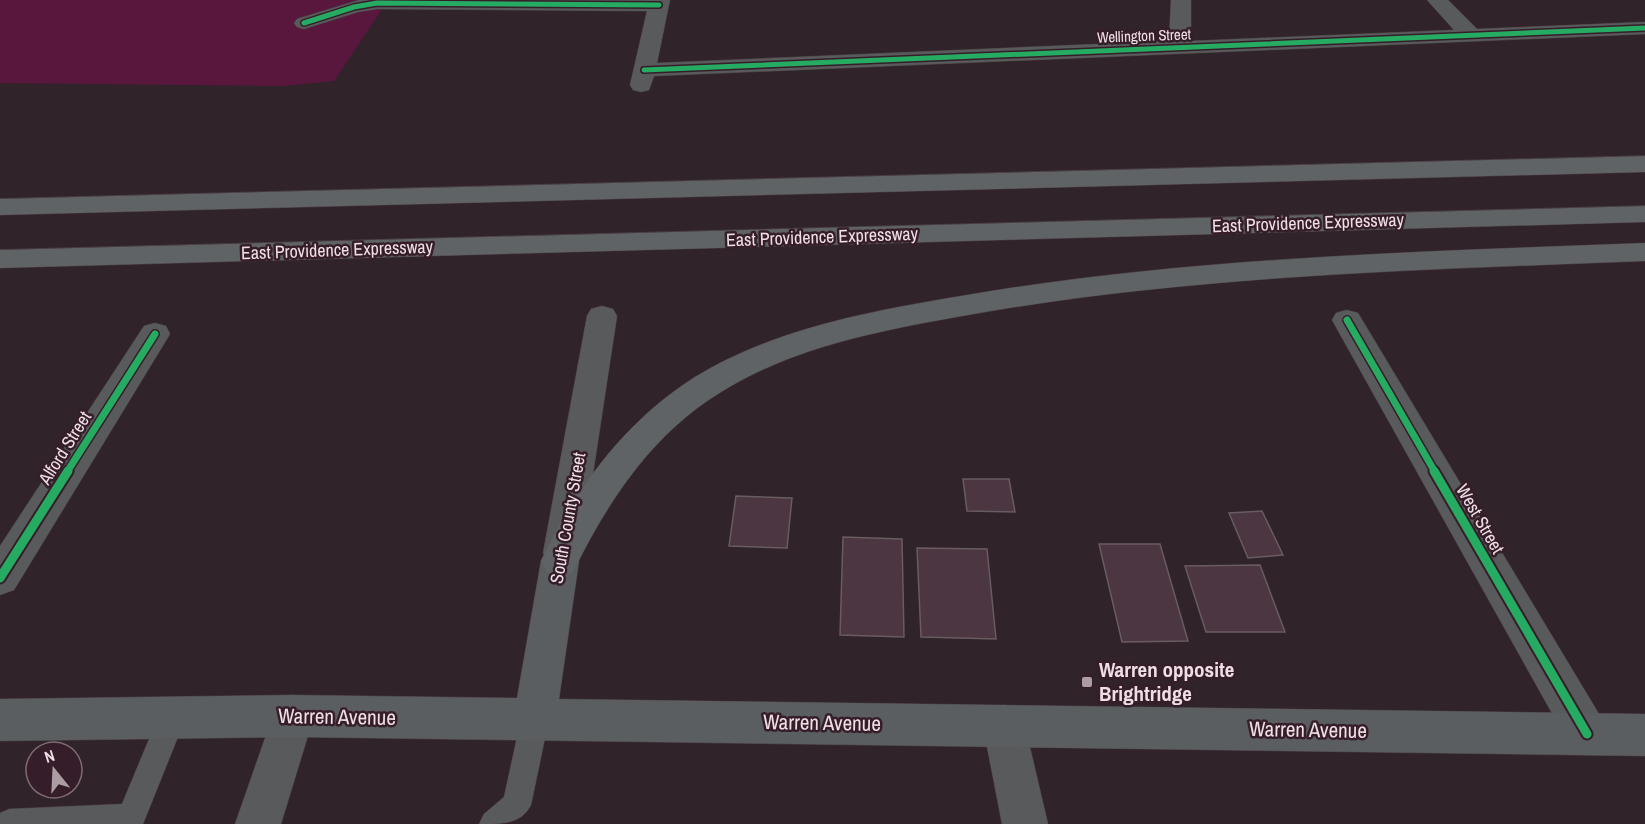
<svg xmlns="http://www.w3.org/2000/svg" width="1645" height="824" font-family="'Archivo Narrow',sans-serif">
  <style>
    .green { fill: #5a173d }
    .building { fill: #4c3641; stroke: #685c61; stroke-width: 1.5 }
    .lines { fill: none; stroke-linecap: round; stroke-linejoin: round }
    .service-casing { stroke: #4a3e43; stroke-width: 1 }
    .minor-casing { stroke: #4a3e43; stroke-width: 1 }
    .tertiary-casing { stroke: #4a3e43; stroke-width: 1 }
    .secondary-casing { stroke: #4a3e43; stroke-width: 1 }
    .motorway-casing { stroke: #4a3e43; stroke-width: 1 }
    .service { fill: #595a5c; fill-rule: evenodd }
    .minor { fill: #595a5c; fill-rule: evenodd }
    .tertiary { fill: #595a5c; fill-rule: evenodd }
    .secondary { fill: #5a5e60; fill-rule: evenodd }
    .motorway { fill: #606365; fill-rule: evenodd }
    .cycleway-far2-casing { stroke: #351e29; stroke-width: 8 }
    .cycleway-far1-casing { stroke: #351e29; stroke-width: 10 }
    .cycleway-casing { stroke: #351e29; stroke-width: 13 }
    .cycleway-far2 { stroke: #26ab63; stroke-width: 5 }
    .cycleway-far1 { stroke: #26ab63; stroke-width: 7 }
    .cycleway { stroke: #26ab63; stroke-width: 9 }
    .poi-dot { fill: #ac9da3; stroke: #351e29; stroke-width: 2 }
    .labels { text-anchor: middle; stroke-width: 5; stroke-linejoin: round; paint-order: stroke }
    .far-street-label { font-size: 15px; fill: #efdee5; stroke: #351e29 }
    .street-label { font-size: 18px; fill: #efdee5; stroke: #351e29 }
    .near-poi-label { font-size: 21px; font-weight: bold; fill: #efdee5; stroke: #351e29; text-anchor: start }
    .near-street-label { font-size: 21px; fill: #efdee5; stroke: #351e29 }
  </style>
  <rect width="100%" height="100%" fill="#302329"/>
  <path class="green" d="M0 0H660L386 3 334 81 284 86 0 83Z"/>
  <g class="building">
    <path d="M963 479H1009L1015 512 967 511Z"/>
    <path d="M736 496 792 498 787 548 729 546Z"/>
    <path d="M1262 511 1283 555 1248 558 1229 513Z"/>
    <path d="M843 537 902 539 904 637 840 635Z"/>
    <path d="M1099 544H1160L1188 641 1122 642Z"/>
    <path d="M917 548 987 549 996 639 921 637Z"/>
    <path d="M1260 565 1285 632H1206L1185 566Z"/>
  </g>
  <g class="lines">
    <defs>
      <g id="service">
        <path d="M172 704 182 708 186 717 143 824H0V813L9 809 122 804 162 708Z"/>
        <path d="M535 706 545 710 549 719 531 805C521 824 503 824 479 824L484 814 504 797 521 719 525 710Z"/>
      </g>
      <g id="minor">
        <path d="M359 0H670L657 63 1169 41 1171 0H1191V41L1454 30 1427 0H1448L1477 29 1645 22V34L654 76 649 90 641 92 633 90 630 85 647 11 377 9 358 12 304 29 297 27 294 23 297 19Z"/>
        <path d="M602 306 613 309 617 316 581 553 575 564 562 569 549 564 543 553 587 316 591 309Z"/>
        <path d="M1347 310 1358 313 1602 719 1609 734 1602 749 1587 755 1572 749 1332 320 1336 313Z"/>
        <path d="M155 323 166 326 170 334 14 590 0 595V546L144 326Z"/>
        <path d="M293 695 308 701 314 716 281 824H235L278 701Z"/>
      </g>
      <path id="tertiary" d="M1004 705 1019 711 1025 726 1048 824H1002L983 726 989 711Z"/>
      <path id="secondary" d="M560 545 573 550 579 561 559 699 1645 714V756L293 737 0 741V699L293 695 517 698 541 561 547 550Z"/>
      <g id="motorway">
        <path d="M1645 156V172L0 215V199Z"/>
        <path d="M1645 206V222L0 268V250Z"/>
        <path d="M1645 243V261C1419 270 1191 275 968 315 883 330 795 346 721 392 652 434 608 501 573 572L560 577 547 572 541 561C576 488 625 421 695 377 773 329 871 311 961 296 1187 257 1416 252 1645 243Z"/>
      </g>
    </defs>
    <use href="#service" class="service-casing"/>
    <use href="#minor" class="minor-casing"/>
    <use href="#tertiary" class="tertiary-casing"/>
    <use href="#secondary" class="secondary-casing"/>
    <use href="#motorway" class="motorway-casing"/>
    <use href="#service" class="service"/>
    <use href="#minor" class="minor"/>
    <use href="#tertiary" class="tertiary"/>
    <use href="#secondary" class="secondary"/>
    <use href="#motorway" class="motorway"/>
    <defs>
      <g id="cycleway-far2">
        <path d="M304 23 354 7 377 3 659 5"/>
        <path d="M644 70 1645 28"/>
      </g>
      <g id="cycleway-far1">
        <path d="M1347 320 1435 472"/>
        <path d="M67 472 155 334"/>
      </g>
      <g id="cycleway">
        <path d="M1434 471 1587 734"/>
        <path d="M0 578 68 471"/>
      </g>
    </defs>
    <use href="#cycleway-far2" class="cycleway-far2-casing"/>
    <use href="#cycleway-far1" class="cycleway-far1-casing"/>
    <use href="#cycleway" class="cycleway-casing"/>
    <use href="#cycleway-far2" class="cycleway-far2"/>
    <use href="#cycleway-far1" class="cycleway-far1"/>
    <use href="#cycleway" class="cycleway"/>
  </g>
  <rect class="poi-dot" x="1081" y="676" width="12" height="12" rx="3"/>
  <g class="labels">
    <g class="far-street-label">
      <text transform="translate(1144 36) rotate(-2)" y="5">Wellington Street</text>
    </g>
    <g class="street-label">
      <text transform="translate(1308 223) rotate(-2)" y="6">East Providence Expressway</text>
      <text transform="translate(822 237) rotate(-2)" y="6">East Providence Expressway</text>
      <text transform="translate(337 250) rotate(-2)" y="6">East Providence Expressway</text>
      <text transform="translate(65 448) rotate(-58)" y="6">Alford Street</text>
      <text transform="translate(568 518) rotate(-80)" y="6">South County Street</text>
      <text transform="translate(1480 519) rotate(60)" y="6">West Street</text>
    </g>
    <g class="near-poi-label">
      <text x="1099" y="677">Warren opposite<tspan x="1099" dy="24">Brightridge</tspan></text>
    </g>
    <g class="near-street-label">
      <text transform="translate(337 717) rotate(1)" y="7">Warren Avenue</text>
      <text transform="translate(822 723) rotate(1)" y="7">Warren Avenue</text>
      <text transform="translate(1308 730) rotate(1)" y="7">Warren Avenue</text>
    </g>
  </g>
  <g transform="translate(54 770) rotate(342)"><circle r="28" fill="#351e29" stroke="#7f6b74" stroke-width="1.5"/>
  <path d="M0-4.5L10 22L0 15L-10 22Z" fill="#ac9da3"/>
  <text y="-9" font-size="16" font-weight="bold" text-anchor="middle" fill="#efdee5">N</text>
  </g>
</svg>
